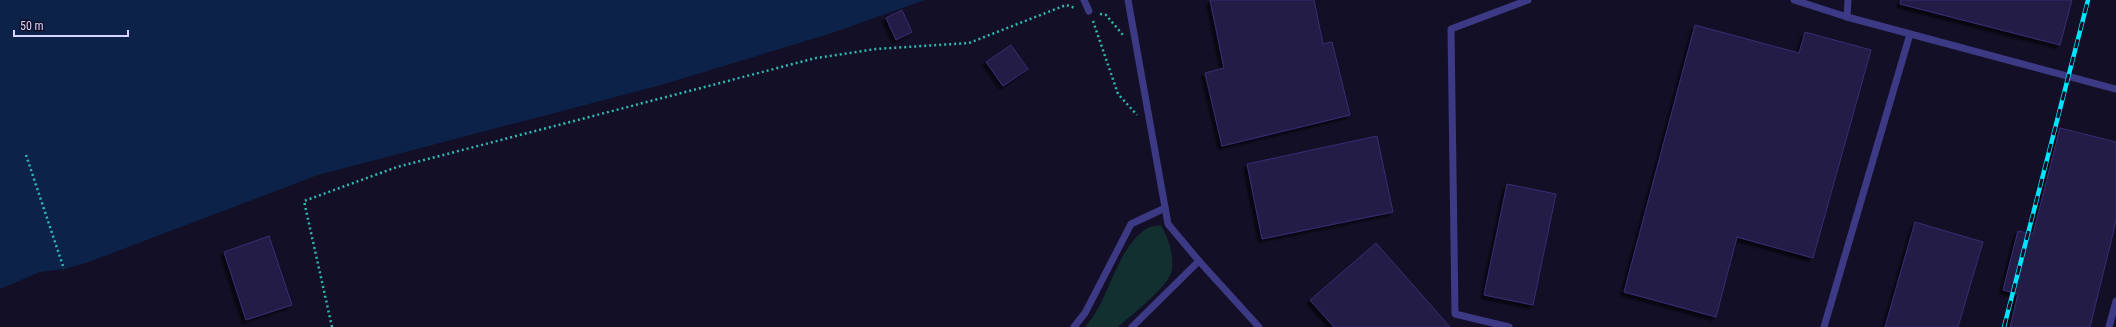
<svg xmlns="http://www.w3.org/2000/svg" width="2116" height="327" font-family="'Roboto Condensed',sans-serif">
  <style>
    .green { fill: #12302f }
    .water { fill: #0c2248 }
    .building { fill: #241b47; stroke: #3b2d73; filter: url(#shadow) }
    .lines { fill: none; stroke-linecap: round; stroke-linejoin: round }
    .path { stroke: #2fb8b0; stroke-width: 2.5; stroke-dasharray: 2 3; stroke-linecap: butt }
    .service { stroke: #3d3a85; stroke-width: 7 }
    .rail-casing { stroke: #00e5ff; stroke-width: 4.5 }
    .rail { stroke: #130f26; stroke-width: 3; stroke-dasharray: 9; stroke-linecap: butt }
  </style>
  <defs>
    <filter id="shadow"><feDropShadow dx="-3.5" dy="3.5" stdDeviation="1" flood-color="#0009"/></filter>
  </defs>
  <rect width="100%" height="100%" fill="#130f26"/>
  <path class="green" d="M1161 225C1168 239 1174 252 1172 269 1172 284 1130 316 1118 327H1085C1110 300 1115 250 1146 229 1150 226 1156 226 1161 225Z"/>
  <path class="water" d="M0 0H925L832 33 661 85 318 175 86 263 64 269 40 272 0 289Z"/>
  <g class="building">
    <path d="M1210 0H1314L1323 44 1332 42 1350 115 1222 146 1205 73 1224 68Z"/>
    <path d="M1901 0H2072L2060 45 1900 4Z"/>
    <path d="M902 10 912 32 896 40 886 18Z"/>
    <path d="M1695 25 1799 53 1805 32 1871 50 1813 258 1737 237 1716 317 1624 292Z"/>
    <path d="M1011 45 1028 69 1003 86 986 62Z"/>
    <path d="M2060 128 2116 142V221L2090 327H2010L2018 294 2003 290 2018 231 2033 234Z"/>
    <path d="M1377 136 1393 212 1262 239 1247 164Z"/>
    <path d="M1507 184 1556 194 1533 305 1484 295Z"/>
    <path d="M1915 222 1983 242 1958 327H1885Z"/>
    <path d="M269 236 292 305 246 320 224 252Z"/>
    <path d="M1376 243 1450 327H1334L1310 300Z"/>
  </g>
  <g class="lines">
    <g class="path">
      <path d="M1100 14 1106 15 1123 35"/>
      <path d="M1093 21 1118 94 1137 115"/>
      <path d="M26 155 64 269"/>
      <path d="M332 327 304 201 397 167 816 58 876 49 969 43 1066 5 1075 8"/>
    </g>
    <g class="service">
      <path d="M1084 0 1089 11"/>
      <path d="M1128 0 1168 224 1199 261 1132 327"/>
      <path d="M1794 0 1847 17 2116 89"/>
      <path d="M1847 17 1848 0"/>
      <path d="M1199 261 1259 327"/>
      <path d="M1074 327 1085 313 1131 224 1165 208"/>
      <path d="M1509 327 1455 314 1451 29 1528 0"/>
      <path d="M1824 327 1910 34"/>
      <path d="M2109 327 2116 301"/>
    </g>
    <defs>
      <path id="rail" d="M2004 327 2088 0"/>
    </defs>
    <use href="#rail" class="rail-casing"/>
    <use href="#rail" class="rail"/>
  </g>
  <path d="M14 30v6h114v-6" fill="none" stroke="#d9d4ff" stroke-width="2"/>
  <text x="20" y="30" font-size="12" fill="#d9d4ff" stroke="#130f26" stroke-width="3" paint-order="stroke">50 m</text>
</svg>
